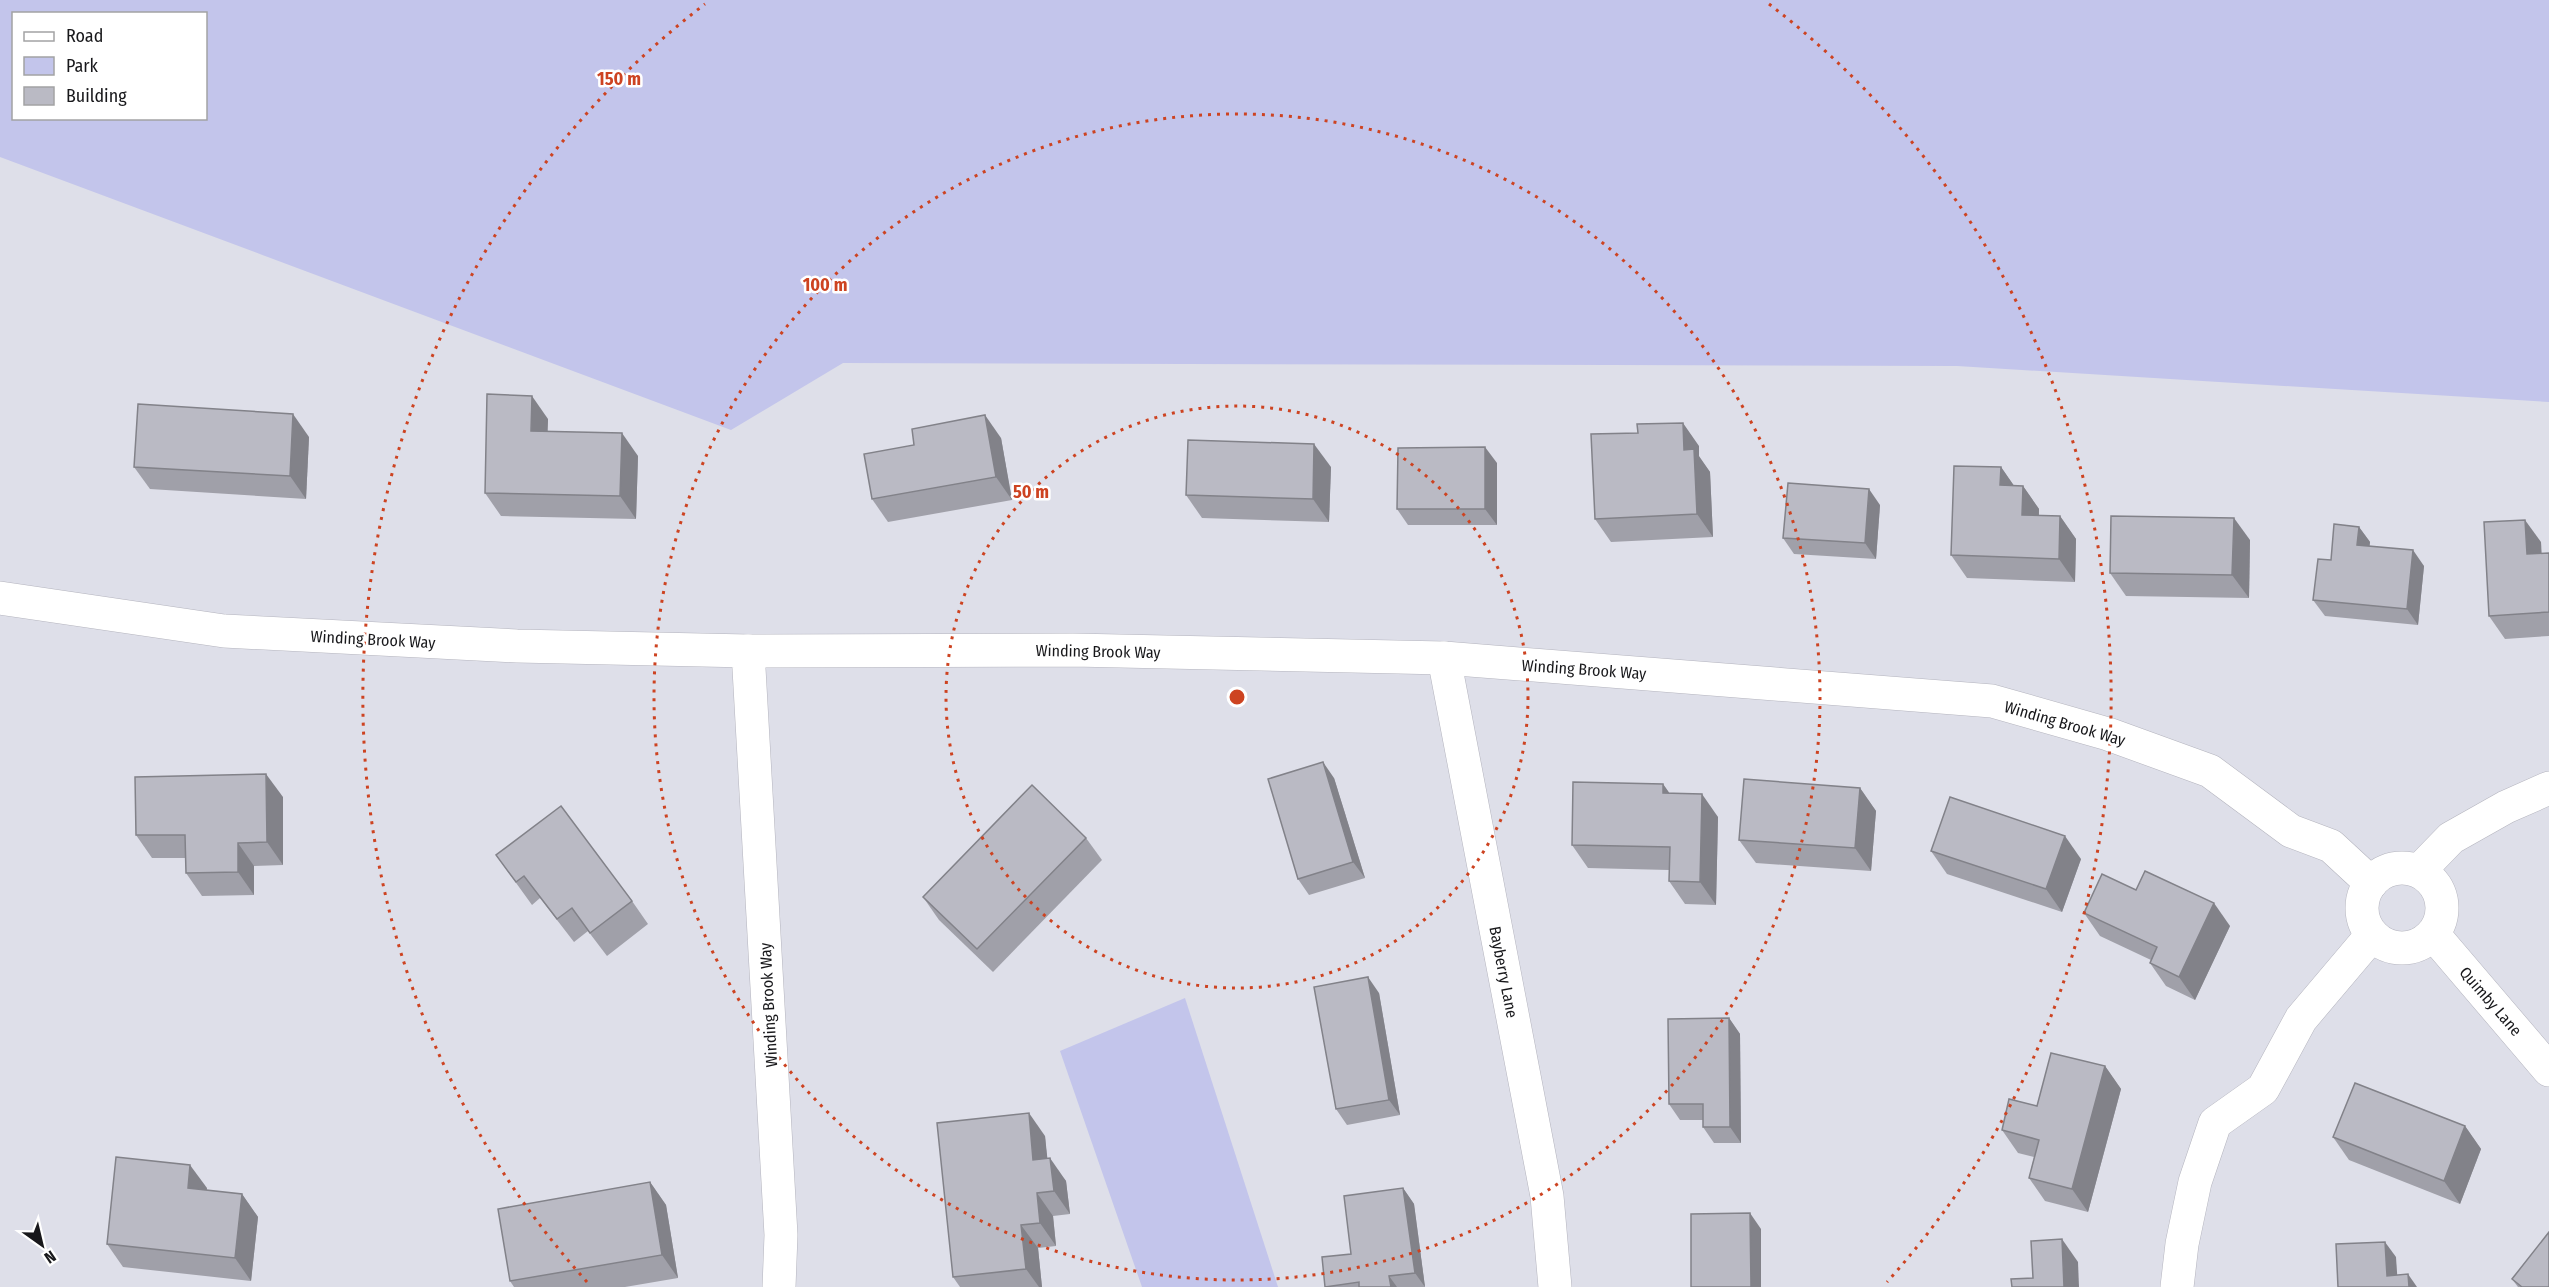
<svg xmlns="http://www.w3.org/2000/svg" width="2549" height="1287" font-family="'Fira Sans Condensed',sans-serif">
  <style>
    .green { fill: #c3c5eb; fill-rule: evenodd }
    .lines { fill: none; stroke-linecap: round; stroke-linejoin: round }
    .street-casing { stroke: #b4b4be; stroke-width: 34 }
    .street { stroke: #fff; stroke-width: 33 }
    .wall { fill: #a0a0a9 }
    .shaded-wall { fill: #828289 }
    .building { fill: #babac4; stroke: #828289; stroke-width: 1.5 }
    .ring { fill: none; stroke: #cd4321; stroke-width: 3; stroke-dasharray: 3 6 }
    .labels { text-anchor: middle; stroke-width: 5; stroke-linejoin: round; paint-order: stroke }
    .street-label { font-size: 16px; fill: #18181b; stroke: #fff }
    .centre { fill: #cd4321; stroke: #fff; stroke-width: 3 }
    .ring-label { font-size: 18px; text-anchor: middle; font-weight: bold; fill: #cd4321; stroke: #fff; stroke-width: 5; stroke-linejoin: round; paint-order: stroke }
  </style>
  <rect width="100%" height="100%" fill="#dedfe9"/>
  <g class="green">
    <path d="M0 0H2549V402L1957 366 843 363 731 430 0 157ZM14 14H206V118H14Z"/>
    <path d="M1185 998 1278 1287H1142L1060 1051Z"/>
  </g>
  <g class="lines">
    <defs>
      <g id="street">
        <path d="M0 598 224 631 517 646 748 651 781 1235 779 1287"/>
        <path d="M748 651 1073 650 1444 658 1992 701 2108 734 2210 771 2291 831 2331 846 2371 883"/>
        <path d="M1444 658 1547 1196 1555 1287"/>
        <circle cx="2402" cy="908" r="40"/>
        <path d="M2419 871 2451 838 2506 807 2549 788"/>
        <path d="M2433 934 2549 1070"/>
        <path d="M2177 1287 2182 1244 2195 1182 2215 1123 2263 1089 2301 1019 2372 935"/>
      </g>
    </defs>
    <use href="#street" class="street-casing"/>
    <use href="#street" class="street"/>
  </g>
  <g class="wall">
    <path d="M548 419 547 432 638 456 636 519 501 516 485 493Z"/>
    <path d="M309 437 306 499 150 489 134 467Z"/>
    <path d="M1001 438 1012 500 888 522 872 499Z"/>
    <path d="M1699 446V457L1710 472 1713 537 1611 542 1595 519Z"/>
    <path d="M1497 463V525H1408L1397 509Z"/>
    <path d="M1331 467 1329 522 1202 518 1186 495Z"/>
    <path d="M2001 467 2014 486H2023L2039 509V516H2060L2076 539 2075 582 1967 578 1951 555Z"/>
    <path d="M1880 505 1876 559 1794 554 1783 538Z"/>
    <path d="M2359 527 2370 542 2369 546 2424 566 2418 625 2325 616 2313 600 2331 560Z"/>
    <path d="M2250 540 2249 598 2126 596 2110 573Z"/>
    <path d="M2541 542V553H2549V636L2505 639 2489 616Z"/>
    <path d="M1334 778 1365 878 1309 895 1298 879Z"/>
    <path d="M1663 784 1670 794 1718 817 1716 905 1685 904 1669 881V870L1588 868 1572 845Z"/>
    <path d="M1860 788 1876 811 1871 871 1756 863 1739 840Z"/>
    <path d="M283 797V865L254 866V895L202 896 186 873V858H152L136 835Z"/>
    <path d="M1086 838 1102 860 993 972 939 920 923 897Z"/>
    <path d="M1931 851 2081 859 2062 912 1947 874Z"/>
    <path d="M496 855 632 901 648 924 607 956 588 931 574 942 540 898 532 905Z"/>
    <path d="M2136 890 2230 926 2195 1000 2166 986 2150 963 2151 960 2100 936 2084 913Z"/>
    <path d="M1379 993 1400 1115 1347 1125 1336 1109Z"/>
    <path d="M1729 1018 1740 1034 1741 1143H1714L1703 1127V1120H1680L1669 1104Z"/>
    <path d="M2105 1066 2121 1089 2088 1212 2045 1201 2029 1178 2034 1157 2018 1153 2002 1130 2037 1106Z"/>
    <path d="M2465 1126 2481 1149 2460 1204 2349 1160 2333 1137Z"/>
    <path d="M1045 1136 1047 1159 1066 1181 1070 1214 1053 1216 1056 1246 1038 1248 1042 1287H960L953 1277Z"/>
    <path d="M650 1182 666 1205 678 1278 625 1287H514L510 1281Z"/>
    <path d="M207 1188 206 1190 242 1194 258 1217 251 1281 123 1267 107 1244Z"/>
    <path d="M1403 1188 1414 1204 1425 1287H1326Z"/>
    <path d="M2512 1279 2549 1287H2518Z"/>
  </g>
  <g class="shaded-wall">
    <path d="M532 396 548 419 547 454 531 431Z"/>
    <path d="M293 414 309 437 306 499 290 476Z"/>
    <path d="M985 415 1001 438 1012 500 996 477Z"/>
    <path d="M1683 423 1699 446V456L1710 472 1713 537 1697 514 1684 450Z"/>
    <path d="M622 433 638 456 636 519 620 496Z"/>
    <path d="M1314 444 1331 467 1329 522 1313 499Z"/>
    <path d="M1485 447 1497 463V525L1485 509Z"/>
    <path d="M2001 467 2017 490 2000 485Z"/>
    <path d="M2023 486 2039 509 2038 538 2022 515Z"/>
    <path d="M1869 489 1880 505 1876 559 1865 543Z"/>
    <path d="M2060 516 2076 539 2075 582 2059 559Z"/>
    <path d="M2234 518 2250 540 2249 598 2232 575Z"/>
    <path d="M2525 520 2541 542 2543 577 2527 554Z"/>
    <path d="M2359 527 2370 542 2368 561 2357 545Z"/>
    <path d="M2413 550 2424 566 2418 625 2407 609Z"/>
    <path d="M1323 762 1334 778 1365 878 1353 862Z"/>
    <path d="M266 774 283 797V865L267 842Z"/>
    <path d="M1663 784 1679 807 1663 793Z"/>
    <path d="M1860 788 1876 811 1871 871 1855 848Z"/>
    <path d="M1702 794 1718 817 1716 905 1700 882Z"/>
    <path d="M2065 836 2081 859 2062 912 2046 889Z"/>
    <path d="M238 843 254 866V895L238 872Z"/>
    <path d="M2214 903 2230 926 2195 1000 2179 977Z"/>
    <path d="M1368 977 1379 993 1400 1115 1389 1100Z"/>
    <path d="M1729 1018 1740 1034 1741 1143 1730 1127Z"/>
    <path d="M2105 1066 2121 1089 2088 1212 2072 1189Z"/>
    <path d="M1029 1113 1045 1136 1050 1183 1033 1160Z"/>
    <path d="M2465 1126 2481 1149 2460 1204 2444 1181Z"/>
    <path d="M1050 1158 1066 1181 1070 1214 1054 1191Z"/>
    <path d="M190 1165 207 1188 204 1211 188 1188Z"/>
    <path d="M650 1182 666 1205 678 1278 662 1255Z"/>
    <path d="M1403 1188 1414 1204 1425 1287 1415 1273Z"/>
    <path d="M1037 1193 1053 1216 1056 1246 1040 1223Z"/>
    <path d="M242 1194 258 1217 251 1281 235 1258Z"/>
    <path d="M1750 1213 1761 1229V1287H1751Z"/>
    <path d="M1021 1225 1038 1248 1042 1287H1039L1026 1269Z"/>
    <path d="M2062 1239 2078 1262 2079 1287H2064Z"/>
    <path d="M2385 1242 2396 1257 2398 1287 2387 1276Z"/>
    <path d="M2408 1274 2417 1287H2409Z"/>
    <path d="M1389 1276 1397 1287H1391Z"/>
  </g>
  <g class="building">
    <path d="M487 394 532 396 531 431 622 433 620 496 485 493Z"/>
    <path d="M138 404 293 414 290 476 134 467Z"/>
    <path d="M985 415 996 477 872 499 864 454 914 445 912 429Z"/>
    <path d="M1683 423 1684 450 1694 449 1697 514 1595 519 1591 434 1638 433 1637 424Z"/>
    <path d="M1188 440 1314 444 1313 499 1186 495Z"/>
    <path d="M1485 447V509H1397L1398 448Z"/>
    <path d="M1954 466 2001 467 2000 485 2023 486 2022 515 2060 516 2059 559 1951 555Z"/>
    <path d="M1788 483 1869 489 1865 543 1783 538Z"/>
    <path d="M2111 516 2234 518 2232 575 2110 573Z"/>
    <path d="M2525 520 2527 554 2549 553V612L2489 616 2484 522Z"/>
    <path d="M2334 524 2359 527 2357 545 2413 550 2407 609 2313 600 2318 559 2331 560Z"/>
    <path d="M1323 762 1353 862 1298 879 1268 779Z"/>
    <path d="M266 774 267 842 238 843V872L186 873 185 835H136L135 777Z"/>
    <path d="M1744 779 1860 788 1855 848 1739 840Z"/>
    <path d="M1573 782 1663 784V793L1702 794 1700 882 1669 881 1670 847 1572 845Z"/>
    <path d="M1032 785 1086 838 977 949 923 897Z"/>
    <path d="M1950 797 2065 836 2046 889 1931 851Z"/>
    <path d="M561 806 632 901 590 933 572 908 557 919 524 876 516 882 496 855Z"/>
    <path d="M2145 871 2214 903 2179 977 2150 963 2157 947 2084 913 2102 874 2136 890Z"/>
    <path d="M1368 977 1389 1100 1336 1109 1314 987Z"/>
    <path d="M1729 1018 1730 1127H1703V1104H1669L1668 1019Z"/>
    <path d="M2051 1053 2105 1066 2072 1189 2029 1178 2039 1140 2002 1130 2009 1099 2037 1106Z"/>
    <path d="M2355 1083 2465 1126 2444 1181 2333 1137Z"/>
    <path d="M1029 1113 1033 1160 1050 1158 1054 1191 1037 1193 1040 1223 1021 1225 1026 1269 953 1277 937 1123Z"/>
    <path d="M116 1157 190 1165 188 1188 242 1194 235 1258 107 1244Z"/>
    <path d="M650 1182 662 1255 510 1281 498 1209Z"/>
    <path d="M1403 1188 1415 1273 1389 1276 1391 1287H1359V1282L1325 1287 1322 1257 1351 1254 1344 1196Z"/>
    <path d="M1750 1213 1751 1287H1691V1214Z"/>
    <path d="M2549 1232V1287H2522L2512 1279Z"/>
    <path d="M2062 1239 2064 1287H2012L2011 1279 2033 1278 2031 1241Z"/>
    <path d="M2385 1242 2387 1276 2408 1274 2409 1287H2338L2336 1244Z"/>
  </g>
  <g class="ring">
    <circle cx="1237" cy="697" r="291"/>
    <circle cx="1237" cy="697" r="583"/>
    <path d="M587 1282A874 874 0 0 1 705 4M1769 4A874 874 0 0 1 1887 1282"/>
  </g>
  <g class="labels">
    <g class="street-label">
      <text transform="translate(373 639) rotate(3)" y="6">Winding Brook Way</text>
      <text transform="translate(1098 651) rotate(1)" y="6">Winding Brook Way</text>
      <text transform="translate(1584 669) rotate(4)" y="6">Winding Brook Way</text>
      <text transform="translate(2065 723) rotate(16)" y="6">Winding Brook Way</text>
      <text transform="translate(1504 972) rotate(79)" y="6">Bayberry Lane</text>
      <text transform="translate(2491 1001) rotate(49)" y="6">Quimby Lane</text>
      <text transform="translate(768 1005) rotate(-93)" y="6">Winding Brook Way</text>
    </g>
  </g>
  <circle cx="1237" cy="697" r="9" class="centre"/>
  <g class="ring-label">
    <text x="619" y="85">150 m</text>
    <text x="825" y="291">100 m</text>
    <text x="1031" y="498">50 m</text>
  </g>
  <rect x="12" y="12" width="195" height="108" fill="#ffffff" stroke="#a3a3a4" stroke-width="1.5"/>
  <rect x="24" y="32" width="30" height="9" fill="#ffffff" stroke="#a3a3a4" stroke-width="1.5"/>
  <text x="66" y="42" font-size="18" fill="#18181b">Road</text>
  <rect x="24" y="57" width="30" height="18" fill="#c3c5eb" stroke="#a3a3a4" stroke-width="1.5"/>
  <text x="66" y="72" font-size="18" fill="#18181b">Park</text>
  <rect x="24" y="87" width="30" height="18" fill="#babac4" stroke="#a3a3a4" stroke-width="1.5"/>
  <text x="66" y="102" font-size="18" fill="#18181b">Building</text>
  <g transform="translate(42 1245) rotate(146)" stroke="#ffffff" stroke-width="4.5" paint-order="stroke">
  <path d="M0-4.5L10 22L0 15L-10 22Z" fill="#18181b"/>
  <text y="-9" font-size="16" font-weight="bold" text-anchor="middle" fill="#18181b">N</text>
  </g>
</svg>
